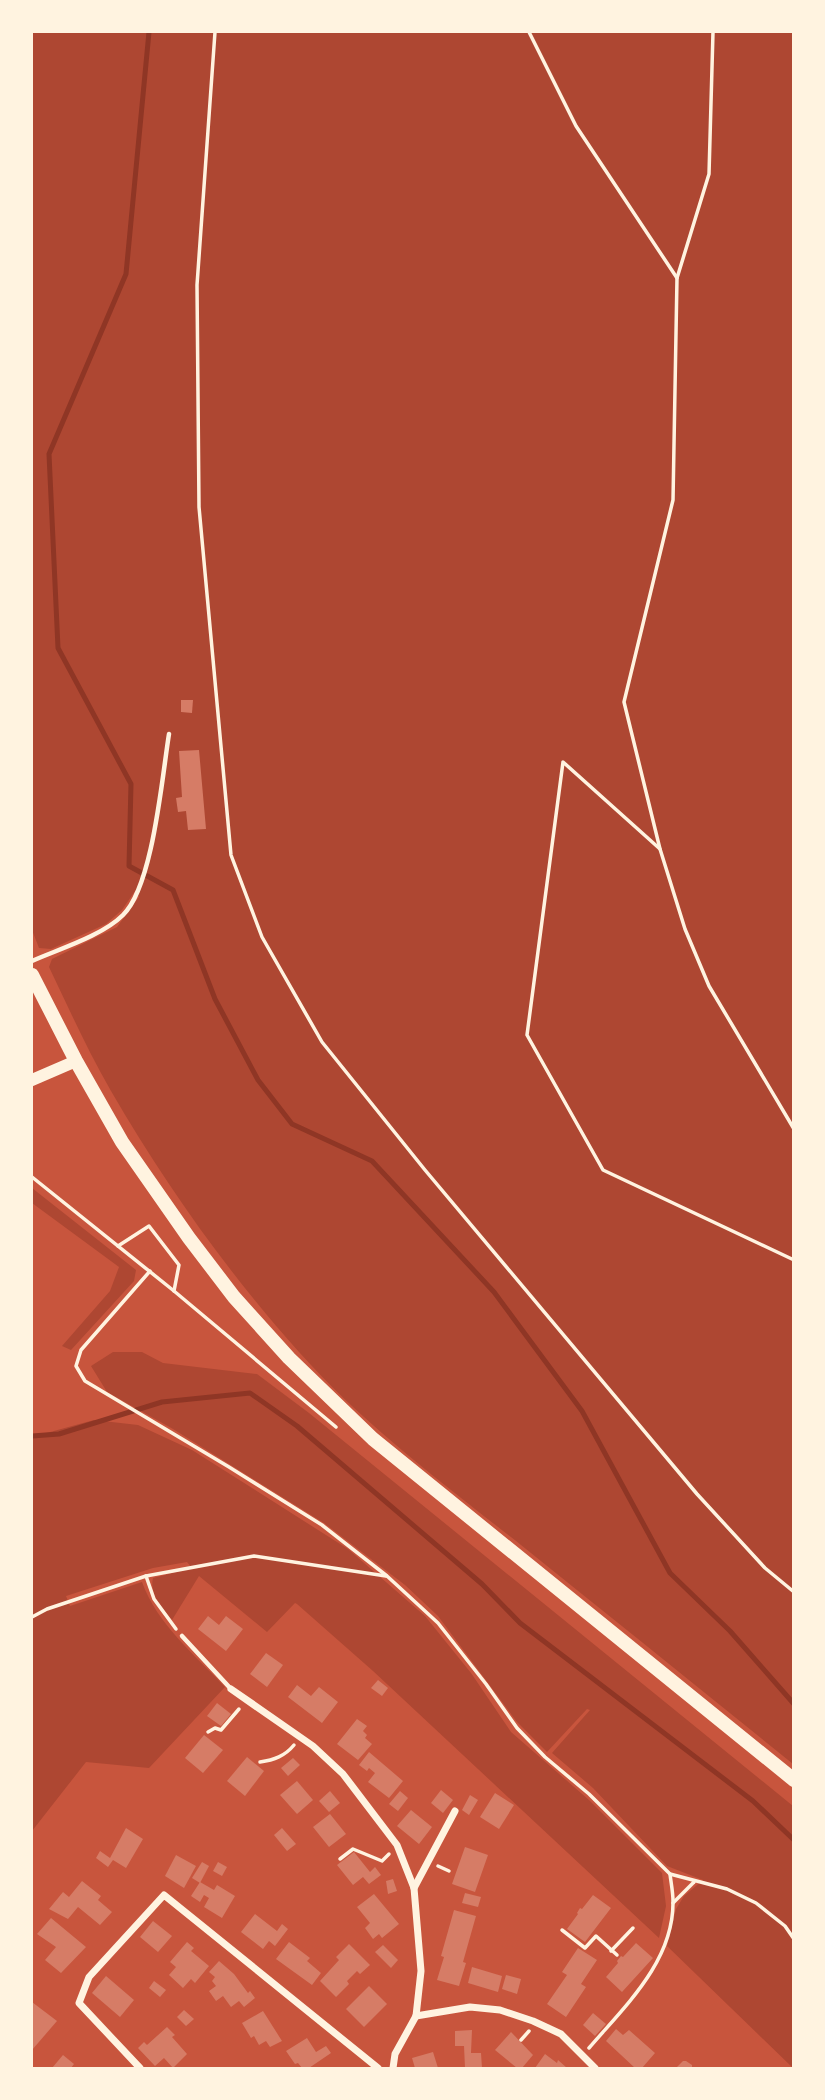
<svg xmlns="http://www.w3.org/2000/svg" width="825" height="2100" font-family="Merriweather,serif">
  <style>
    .green { fill: #ae4732 }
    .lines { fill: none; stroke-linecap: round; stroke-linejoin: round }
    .stream { stroke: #8f3625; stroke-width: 5 }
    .building { fill: #d67c66 }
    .path { stroke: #fff3e0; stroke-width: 3.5 }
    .service { stroke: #fff3e0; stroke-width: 4.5 }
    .minor { stroke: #fff3e0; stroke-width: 7 }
    .secondary { stroke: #fff3e0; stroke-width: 12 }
    .primary { stroke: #fff3e0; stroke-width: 14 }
  </style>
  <rect width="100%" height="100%" fill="#c8553d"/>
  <g class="green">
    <path d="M32 32H793V1764C703 1691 612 1618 521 1545 445 1485 364 1425 299 1352 228 1273 165 1184 111 1091 88 1051 69 1009 49 967L52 959 117 927 139 897 135 891 122 910 106 924 51 949 39 948 32 930Z"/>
    <path d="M32 1188 136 1270 134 1281 71 1350 62 1346 110 1291 119 1267 32 1203Z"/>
    <path d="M113 1352H142L163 1363 257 1374 309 1413 793 1806V2068L667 1946 676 1909 684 1896 703 1880 667 1866 593 1788 552 1753 590 1710 587 1709 547 1752 517 1722 438 1616 405 1585 324 1523 173 1429 107 1392 91 1366Z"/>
    <path d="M94 1420 138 1425 192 1450 348 1549 425 1616 471 1673 511 1732 589 1800 662 1873 666 1906 659 1938 373 1671 297 1604 295 1603 267 1632 199 1576 172 1620C162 1607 149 1595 153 1578L192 1568 187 1562 153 1568 66 1596 70 1606 142 1582C157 1624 195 1655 225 1687L149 1768 86 1762 32 1831V1437Z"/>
  </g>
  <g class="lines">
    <g class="stream">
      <path d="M149 32 126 274 49 454 58 648 131 784 129 866 173 890 215 999 258 1080 292 1124 372 1161 494 1292 582 1411 670 1573 730 1631 794 1704"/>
      <path d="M32 1436 59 1434 162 1402 250 1393 297 1426 482 1584 520 1623 753 1801 794 1840"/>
    </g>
  </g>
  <g class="building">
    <path d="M181 700H193L192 713 181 712Z"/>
    <path d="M199 750 206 829 188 830 186 811 178 812 176 798 182 797 179 751Z"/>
    <path d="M208 1616 219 1625 226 1616 243 1629 226 1651 198 1629Z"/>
    <path d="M266 1653 283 1665 267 1687 250 1674Z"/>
    <path d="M378 1680 388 1688 382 1696 371 1688Z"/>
    <path d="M297 1685 311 1696 319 1687 338 1702 322 1723 288 1697Z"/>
    <path d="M217 1703 231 1714 221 1726 207 1716Z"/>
    <path d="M357 1719 367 1726 363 1731 367 1735 365 1738 372 1744 358 1760 337 1744Z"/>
    <path d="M204 1735 223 1750 203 1773 185 1758Z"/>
    <path d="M369 1752 403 1781 389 1798 368 1782 375 1773 369 1768 367 1771 359 1765Z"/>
    <path d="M247 1757 264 1771 245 1796 227 1781Z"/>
    <path d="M293 1758 300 1765 288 1776 281 1768Z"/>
    <path d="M297 1781 313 1800 297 1814 280 1795Z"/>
    <path d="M441 1790 453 1800 443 1813 431 1803Z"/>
    <path d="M330 1791 340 1803 329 1812 319 1801Z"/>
    <path d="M400 1791 408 1798 398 1811 389 1804Z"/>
    <path d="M495 1793 514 1805 499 1829 480 1817Z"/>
    <path d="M470 1795 478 1800 469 1815 462 1810Z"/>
    <path d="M411 1810 432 1827 419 1844 397 1826Z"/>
    <path d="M330 1814 346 1834 329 1847 313 1827Z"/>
    <path d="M126 1828 143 1839 126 1868 113 1860 108 1867 96 1858 100 1851 110 1858Z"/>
    <path d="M282 1828 296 1844 287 1851 274 1835Z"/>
    <path d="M465 1847 488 1855 475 1892 452 1884Z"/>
    <path d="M354 1852 370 1872 375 1867 381 1875 369 1884 363 1877 353 1885 337 1865Z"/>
    <path d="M176 1855 196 1866 184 1888 165 1876Z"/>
    <path d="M202 1862 209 1866 200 1883 192 1878Z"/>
    <path d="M218 1862 227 1867 222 1876 213 1871Z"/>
    <path d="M393 1879 397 1891 388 1894 386 1881Z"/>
    <path d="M82 1881 101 1896 98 1900 112 1912 100 1925 78 1907 68 1919 49 1909 63 1892 69 1897Z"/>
    <path d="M200 1882 214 1890 217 1885 235 1896 222 1918 204 1907 209 1898 204 1895 200 1902 191 1896Z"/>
    <path d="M465 1893 481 1897 478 1907 462 1903Z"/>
    <path d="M374 1894 399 1924 382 1938 379 1934 373 1939 365 1928 370 1923 357 1907Z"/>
    <path d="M593 1895 611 1908 585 1942 567 1929 578 1914 577 1913 580 1908 582 1909Z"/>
    <path d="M454 1910 476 1916 463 1962 466 1963 459 1986 437 1980 444 1957 441 1956Z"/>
    <path d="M255 1914 277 1931 282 1924 288 1929 275 1946 269 1941 263 1949 241 1932Z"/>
    <path d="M51 1918 86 1947 61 1973 45 1960 56 1947 37 1934Z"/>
    <path d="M153 1921 172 1936 158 1952 140 1937Z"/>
    <path d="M187 1942 194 1948 191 1951 209 1966 195 1983 191 1979 183 1988 169 1975 176 1967 170 1962Z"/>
    <path d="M289 1942 310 1958 307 1961 321 1973 312 1985 276 1959Z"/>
    <path d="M636 1943 653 1958 622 1992 606 1977 618 1963 617 1961 621 1956 623 1957Z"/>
    <path d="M349 1944 370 1965 360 1974 357 1971 347 1981 349 1984 336 1997 320 1981 339 1960 336 1957Z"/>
    <path d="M383 1945 398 1960 391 1968 375 1952Z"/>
    <path d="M578 1948 597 1960 581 1984 586 1987 566 2017 547 2004 567 1975 562 1972Z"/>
    <path d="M219 1961 234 1974 248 1993 250 1991 255 1998 244 2007 239 2001 231 2007 223 1996 216 2001 209 1991 216 1986 212 1981 215 1977 209 1972Z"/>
    <path d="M472 1967 502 1976 498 1992 468 1983Z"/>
    <path d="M506 1975 521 1979 517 1994 502 1989Z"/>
    <path d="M106 1976 134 2000 120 2017 92 1993Z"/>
    <path d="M154 1981 166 1990 160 1997 149 1988Z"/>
    <path d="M369 1986 387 2004 364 2027 346 2009Z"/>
    <path d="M32 2002 57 2021 32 2050Z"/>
    <path d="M184 2010 194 2019 186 2026 177 2017Z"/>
    <path d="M263 2011 282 2041 270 2047 266 2041 259 2045 254 2036 251 2038 242 2023Z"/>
    <path d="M593 2013 606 2024 595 2036 583 2025Z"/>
    <path d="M167 2027 175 2035 172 2037 187 2054 173 2068 164 2058 155 2066 138 2048 144 2042 147 2045Z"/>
    <path d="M616 2029 623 2035 629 2030 655 2053 642 2068H635L606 2041Z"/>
    <path d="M472 2030 471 2053H481L482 2068H465L464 2046H455V2031Z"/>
    <path d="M511 2032 533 2055 522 2068H517L495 2050Z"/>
    <path d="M307 2038 316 2052 326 2046 331 2053 309 2068H302L298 2063 295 2064 286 2051Z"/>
    <path d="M433 2052 438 2068H415L412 2058Z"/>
    <path d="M545 2054 557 2063 558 2060 567 2068H535Z"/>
    <path d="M63 2055 74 2064 71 2068H52Z"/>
    <path d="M683 2061H686L692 2065V2068H676Z"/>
  </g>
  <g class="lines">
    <g class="path">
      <path d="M215 32 197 285 199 507 231 855 262 937 322 1042 425 1170 697 1494 765 1568 794 1592"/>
      <path d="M529 32 576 126 677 278"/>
      <path d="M713 32 709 174 677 278 673 500 624 702 660 849 685 929 709 986 794 1129"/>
      <path d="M660 849 563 762 527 1035 603 1170 794 1260"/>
      <path d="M32 1177 174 1291 336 1427"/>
      <path d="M118 1246 149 1226 179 1265 174 1291"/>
      <path d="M150 1271 81 1350 76 1366 85 1381 229 1467 322 1525 387 1576 438 1623 486 1684 517 1728 545 1757 589 1794 670 1874 727 1889 756 1903 785 1926 794 1939"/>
      <path d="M146 1576 154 1599 176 1629"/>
      <path d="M32 1617 47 1609 146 1576 254 1556 386 1576"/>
      <path d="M208 1732 215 1728 221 1730 239 1709"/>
      <path d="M260 1762C274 1760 285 1756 294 1745"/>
      <path d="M340 1859 353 1849 382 1861 389 1854"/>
      <path d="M438 1866 449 1871"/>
      <path d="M673 1903 694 1882"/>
      <path d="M562 1930 585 1948 596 1936 617 1955"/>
      <path d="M611 1951 633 1928"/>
      <path d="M521 2040 529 2031"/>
      <path d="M589 2048C625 2006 674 1961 673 1901 673 1892 671 1883 670 1874"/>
    </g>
    <g class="service">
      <path d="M32 961C59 949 102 936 123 915 153 886 162 777 169 734"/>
      <path d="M182 1636 231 1689"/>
    </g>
    <g class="minor">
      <path d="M231 1689 313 1746 343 1774 397 1845 414 1888 421 1971 416 2016 395 2054 393 2068"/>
      <path d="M414 1888 455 1811"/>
      <path d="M416 2016 470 2007 500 2010 533 2021 561 2034 595 2068"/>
      <path d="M140 2068 79 2003 89 1977 164 1895 378 2068"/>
    </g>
    <path class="secondary" d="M32 1080 76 1061"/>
    <path class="primary" d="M32 975 76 1061 122 1142 189 1238 234 1297 289 1358 373 1439 794 1780"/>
  </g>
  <rect width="825" height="2100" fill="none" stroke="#fff3e0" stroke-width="66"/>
</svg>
